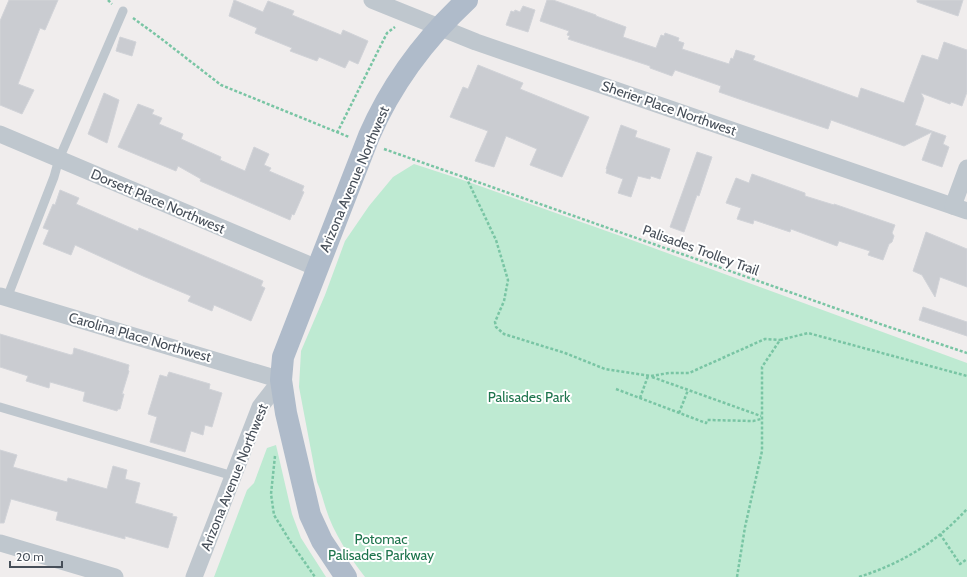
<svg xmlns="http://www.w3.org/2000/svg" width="967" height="577" font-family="Cabin,sans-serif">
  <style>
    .green { fill: #beead2 }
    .building { fill: #caccd1; stroke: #d1d3d8 }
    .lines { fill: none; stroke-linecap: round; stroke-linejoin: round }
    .path { stroke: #79c5a4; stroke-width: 2.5; stroke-dasharray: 3 2; stroke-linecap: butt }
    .lane { stroke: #bfc7ce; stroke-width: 9 }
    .street { stroke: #bfc7ce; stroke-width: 17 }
    .primary { stroke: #afbbca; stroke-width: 22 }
    .labels { text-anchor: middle; stroke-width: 4; stroke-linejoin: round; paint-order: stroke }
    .street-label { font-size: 14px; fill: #474f59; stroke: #fff }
    .park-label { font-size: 14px; fill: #1e744d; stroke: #fff }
  </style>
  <rect width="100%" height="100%" fill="#f0eded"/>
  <g class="green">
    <path d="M414 164 460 179 629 239 967 363V577H365C350 558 333 532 326 509 323 500 321 491 317 482L299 387 301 351 325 295 345 241 369 206 393 177Z"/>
    <path d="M276 445 292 514 301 538 326 577H214L247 490 254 483 267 448Z"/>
  </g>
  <g class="building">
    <path d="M9 0H58L45 30 40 28 18 84 34 90 22 114 0 105V21Z"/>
    <path d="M234 0 263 12 268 1 294 11 292 15 341 35 343 30 368 41 358 64 349 60 345 68 319 57 317 61 290 51 292 48 255 33 257 28 229 16Z"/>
    <path d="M547 0H553L596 15V16L626 27 623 37 656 48 661 35 664 36 665 33 679 38 678 41 684 43 682 49 729 64 731 58 733 59 736 50 755 56 753 60 858 98 861 88 904 103 922 55 938 60 944 42 967 50V92L962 106 951 102 950 104 921 93 924 99 915 125 946 136 943 144 949 147 942 167 922 160 932 132 904 146 831 120 828 129 742 100 719 92 721 86 675 70 672 76 650 68V66L568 39 570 36 567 35 569 31 540 21Z"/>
    <path d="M917 0H963L958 16 917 2Z"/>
    <path d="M523 6 535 10 528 32 506 25 511 11 514 12 515 10 520 12Z"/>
    <path d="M120 37 136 42 132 56 116 51Z"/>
    <path d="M478 65 523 83 520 89 589 117 562 177 530 165 537 149 506 136 494 167 475 161 488 131 450 117 463 87 468 89Z"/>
    <path d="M104 93 119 100 107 143 88 134Z"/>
    <path d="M138 104 154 110 152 114 162 118 159 124 183 134 181 139 221 157 220 160 245 171 254 147 269 154 264 165 271 168 269 171 304 186 302 191 304 192 294 215 292 214 290 220 200 181 201 179 178 166 176 171 118 147Z"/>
    <path d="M621 125 637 131 635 137 670 149 660 179 651 176 650 179 638 176 631 197 618 193 623 179 606 173 607 169H606Z"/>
    <path d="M697 152 712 157 699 196 697 195 684 232 670 227Z"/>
    <path d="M752 174 805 193V196L834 205V204L895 225 892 233 894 236 892 242 889 244 883 260 868 255 870 251 839 241 837 246 791 229 790 232 754 220 753 224 737 219 741 208 726 203 736 178 749 183Z"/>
    <path d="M60 190 79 198 76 204 138 231 139 228 263 281 261 286 265 288 251 321 214 305 212 311 188 301 191 296 143 276 75 245 71 255 43 244 49 230 43 228 53 204 55 205Z"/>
    <path d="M926 232 967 249V287L940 277 935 297 922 275 913 271Z"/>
    <path d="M923 307 967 322V336L919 320Z"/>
    <path d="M0 334 71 355 73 354 74 348 129 365 128 370 129 371 122 394H124L120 409H118L117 411 83 401 85 392 50 382 49 388 26 381 28 376 0 367Z"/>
    <path d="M169 372 210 384 209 389 222 393 212 427 205 425 203 435 191 431 185 452 150 442 157 417 148 414 160 375 167 377Z"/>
    <path d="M0 450 17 455 13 467 67 482 68 478 107 489 113 466 127 470 125 479 140 483 135 503 173 514 172 516 177 517 168 548 125 536V539L56 520 58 512 11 499 4 523H0Z"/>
  </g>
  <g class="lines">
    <g class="path">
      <path d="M108 0 112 4"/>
      <path d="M133 18 159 37 221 85 349 137"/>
      <path d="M337 133 387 33 395 27"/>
      <path d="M384 149 883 325 967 353"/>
      <path d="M466 177 496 240 508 280 504 301 495 322 496 327 504 334 565 353 605 369 651 376 669 373H689L765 339 780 340"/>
      <path d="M652 377 761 416"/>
      <path d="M616 389 706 423 707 420 753 421 761 419"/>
      <path d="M640 398 648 376"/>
      <path d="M679 413 688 390"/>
      <path d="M275 456 271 494 274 515 290 541 315 577"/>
      <path d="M940 534 960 564 967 559"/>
      <path d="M737 577 745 527 762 451V367L780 340 808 333 967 376"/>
      <path d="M859 577C902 563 936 543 967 509"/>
    </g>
    <g class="lane">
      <path d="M7 298 54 177 59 159 123 11"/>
      <path d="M0 407 233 476"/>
    </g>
    <g class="street">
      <path d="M372 0 476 42 967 211"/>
      <path d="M0 134 317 268"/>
      <path d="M953 206 967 168"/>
      <path d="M0 296 281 380 260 407 194 577"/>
      <path d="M0 543 115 577"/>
    </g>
    <path class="primary" d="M346 577 322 541 310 515 286 413 281 380 283 357 369 136C392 83 425 39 467 0"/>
  </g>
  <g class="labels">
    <g class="street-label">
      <text transform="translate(669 108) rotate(19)" y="5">Sherier Place Northwest</text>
      <text transform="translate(354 179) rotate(-67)" y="5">Arizona Avenue Northwest</text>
      <text transform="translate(158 201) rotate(23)" y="5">Dorsett Place Northwest</text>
      <text transform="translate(701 250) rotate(20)" y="5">Palisades Trolley Trail</text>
      <text transform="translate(140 337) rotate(16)" y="5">Carolina Place Northwest</text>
      <text transform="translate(234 477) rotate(-68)" y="5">Arizona Avenue Northwest</text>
    </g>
    <g class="park-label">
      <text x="529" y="402">Palisades Park</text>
      <text x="381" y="544">Potomac<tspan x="381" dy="16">Palisades Parkway</tspan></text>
    </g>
  </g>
  <path d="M10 561v6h52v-6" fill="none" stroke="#474f59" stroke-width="2"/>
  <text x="16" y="561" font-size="12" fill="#474f59" stroke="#ffffff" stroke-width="3" paint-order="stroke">20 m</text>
</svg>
